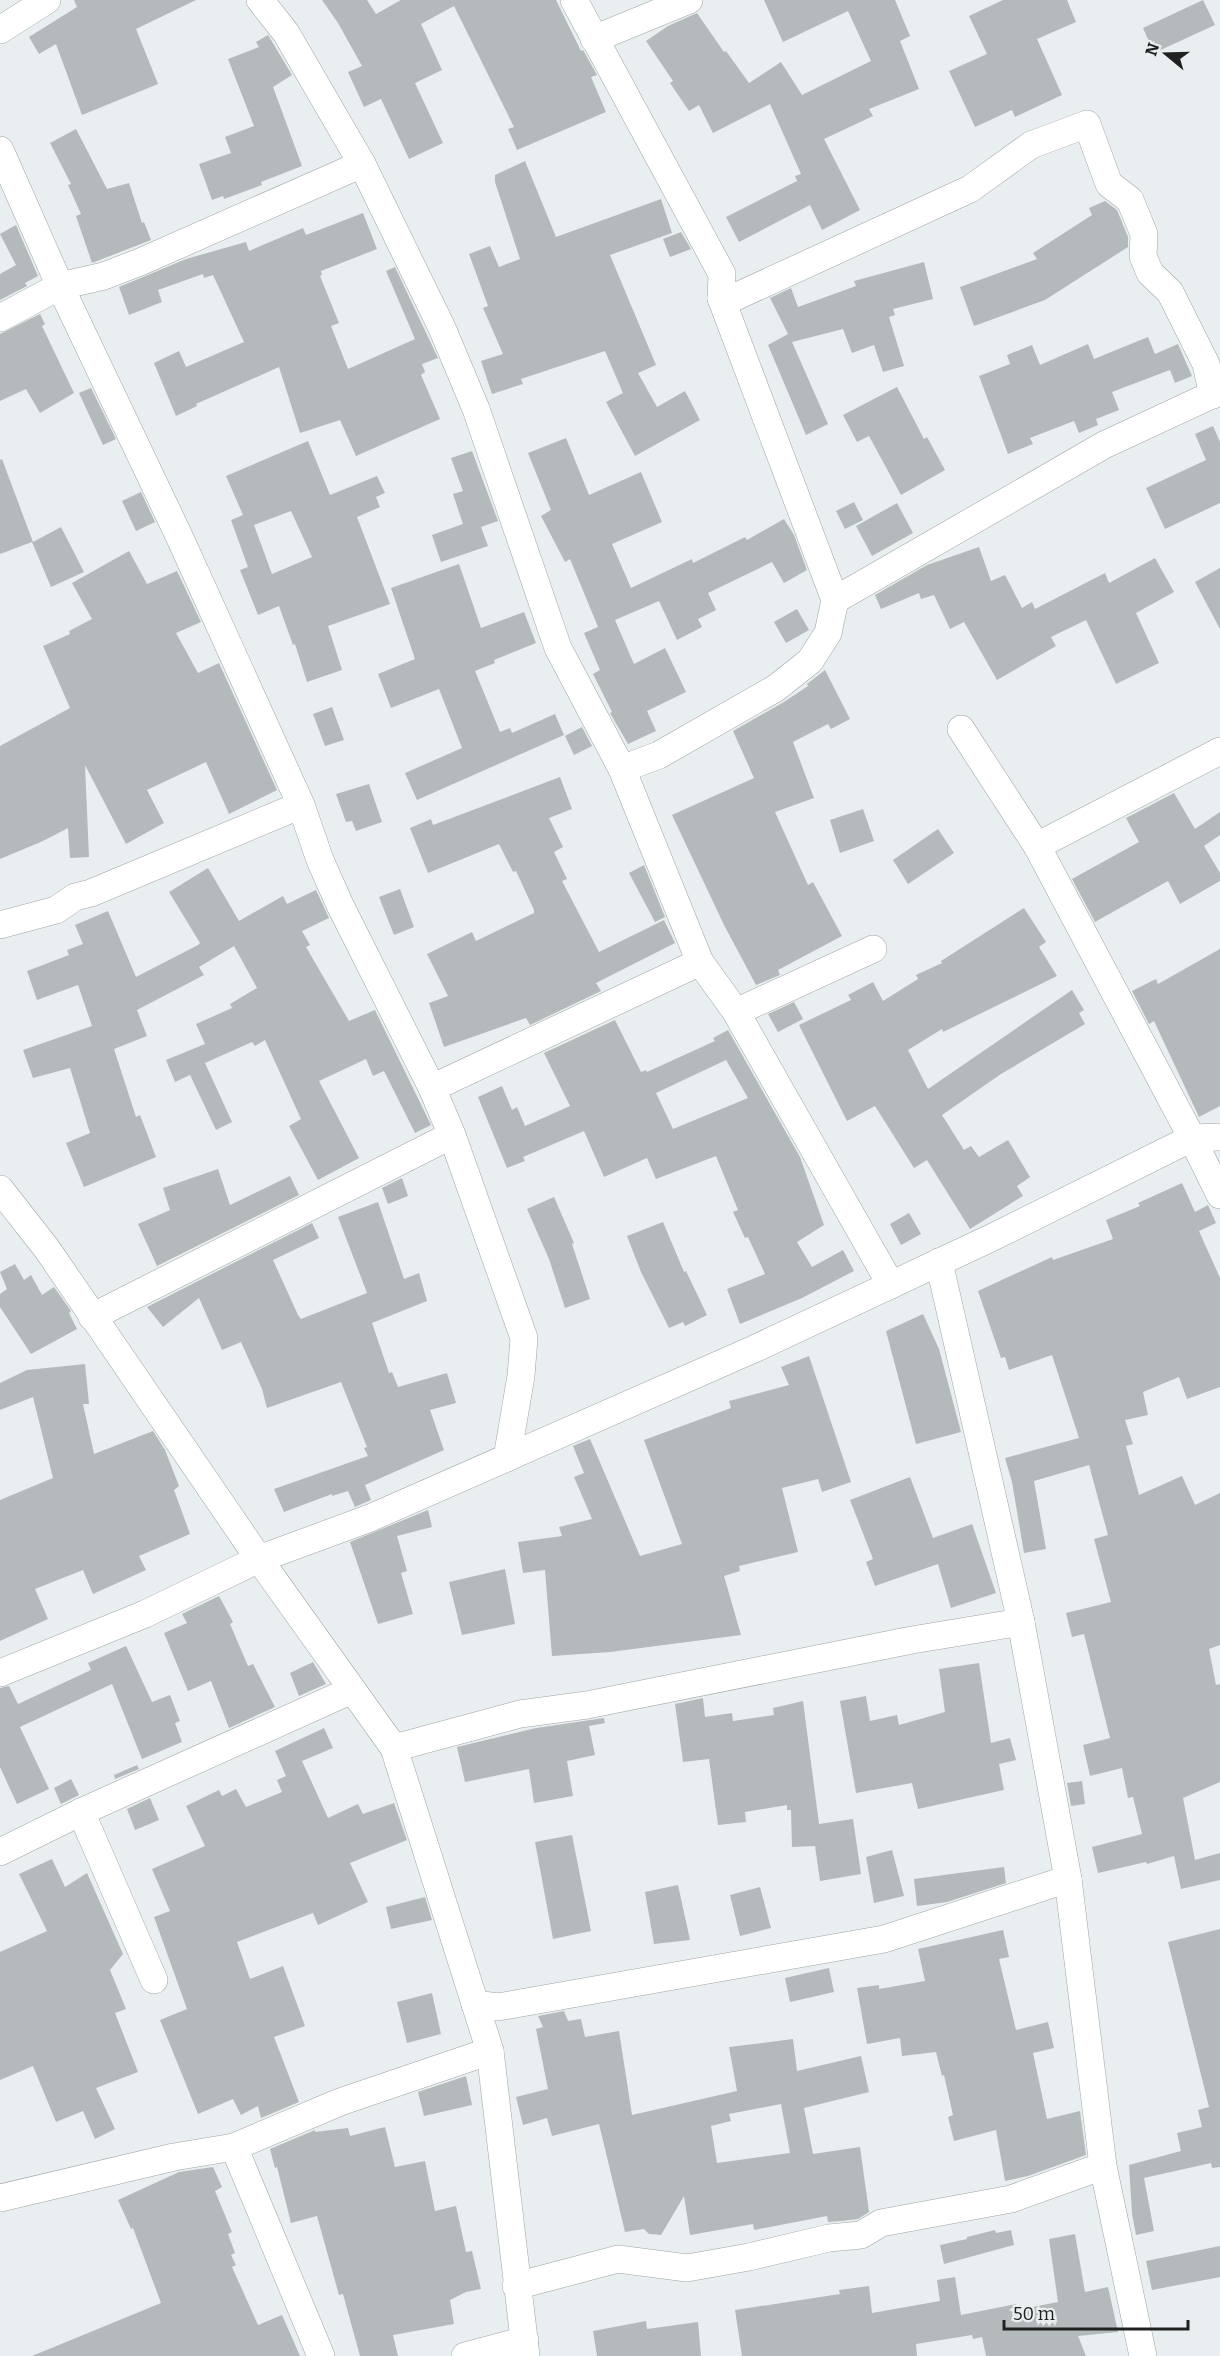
<svg xmlns="http://www.w3.org/2000/svg" width="1220" height="2356" font-family="Bitter,serif">
  <style>
    .building { fill: #b4babb; fill-rule: evenodd }
    .lines { fill: none; stroke-linecap: round; stroke-linejoin: round }
    .street-casing { stroke: #9ea4a5; stroke-width: 28 }
    .street { stroke: #fff; stroke-width: 27 }
  </style>
  <rect width="100%" height="100%" fill="#e9eff0"/>
  <g class="building">
    <path d="M74 0H196L136 29 158 84 82 115 56 44 39 54 29 37 77 7Z"/>
    <path d="M322 0H367L376 14 401 0H556L581 51 583 50 597 75 591 77 606 112 517 150 508 129 514 127 454 6 421 24 442 70 415 83 443 143 409 159 381 99 364 107 348 72 362 66 338 23Z"/>
    <path d="M764 0H895L910 36 900 41 919 89 869 109 873 116 824 139 860 210 822 230 810 205 739 242 726 217 797 181 795 176 801 174 770 104 713 133 699 105 689 111 670 83 673 81 646 41 668 26 697 13 724 52 726 51 749 83 781 62 802 95 871 61 848 11 783 42Z"/>
    <path d="M1003 0H1067L1076 22 1037 39 1062 95 1015 117 1012 110 975 127 949 71 987 54 969 16Z"/>
    <path d="M1203 0 1215 25 1154 53 1143 28Z"/>
    <path d="M268 35 292 75 273 87 302 166 261 182 262 185 224 199 223 196 212 200 199 164 231 153 225 137 254 126 228 59 259 47 256 42Z"/>
    <path d="M76 129 107 189 129 183 142 223 144 222 151 240 92 263 76 216 81 214 68 185 71 184 50 143Z"/>
    <path d="M525 161 556 237 661 199 672 233 610 255 656 365 638 373 657 407 685 391 700 420 635 456 606 402 623 393 605 351 521 379 523 384 492 394 481 361 503 354 483 308 488 306 469 254 490 246 499 267 520 259 495 182V175Z"/>
    <path d="M1105 201 1117 210 1128 237V247L1045 300 974 326 960 287 1037 259 1033 253 1092 215 1089 208Z"/>
    <path d="M363 213 377 249 321 271 322 275 320 276 339 323 331 326 348 369 415 339 386 271 395 267 438 358 422 364 425 372 421 375 440 419 356 456 340 420 300 433 279 367 196 404 197 406 176 416 154 363 179 351 186 367 244 342 213 275 204 278 203 274 158 290 162 302 129 315 119 287 186 259 246 242 249 251 303 228 306 235Z"/>
    <path d="M16 225 38 276 25 283 27 286 0 300V274L16 265 0 234Z"/>
    <path d="M681 232 691 249 670 257 663 239Z"/>
    <path d="M924 262 933 299 893 309 895 315 889 317 904 366 883 372 874 345 852 353 843 329 792 342 828 424 806 435 768 345 788 334 770 298 791 288 798 307 856 286 854 281Z"/>
    <path d="M40 314 45 324 42 326 74 393 40 413 26 389 0 401V334Z"/>
    <path d="M1148 337 1155 354 1178 344 1192 376 1175 383 1170 370 1112 392 1119 410 1096 419 1098 425 1079 433 1074 421 1030 438 1033 444 1008 454 979 376 1010 364 1007 355 1032 345 1040 365 1088 344 1094 359Z"/>
    <path d="M897 387 924 439 927 437 945 470 901 495 869 436 857 442 843 415Z"/>
    <path d="M91 388 116 439 103 445 79 393Z"/>
    <path d="M1213 426 1220 442V503L1165 529 1146 488 1206 460 1195 434Z"/>
    <path d="M566 438 589 495 641 472 662 522 612 544 631 588 692 559 693 563 745 537 747 540 784 519 794 535 807 570 784 583 772 562 708 593 716 610 698 619 702 627 677 640 659 601 615 620 634 664 665 648 686 692 647 711 656 731 628 744 610 713 612 712 593 674 600 670 584 633 598 627 570 559 565 562 541 516 551 510 528 453Z"/>
    <path d="M308 441 330 495 377 476 385 493 376 497 380 507 357 517 390 604 328 626 342 670 307 682 295 644 293 645 279 606 258 615 240 570 248 567 231 520 243 515 226 476ZM291 511 312 557 272 574 254 525Z"/>
    <path d="M472 451 498 521 481 527 488 546 441 562 432 535 463 524 453 494 463 491 451 458Z"/>
    <path d="M2 459 33 542 61 527 84 572 51 587 32 542 0 554V460Z"/>
    <path d="M141 492 155 522 136 531 122 501Z"/>
    <path d="M854 502 863 520 845 529 836 511Z"/>
    <path d="M897 503 913 533 872 556 856 526Z"/>
    <path d="M979 547 991 581 1005 575 1022 608 1032 602 1035 609 1105 573 1109 583 1155 558 1174 592 1136 613 1159 663 1116 684 1086 620 1051 637 1056 646 997 680 964 622 950 629 934 595 921 599 919 593 881 609 875 595 927 565Z"/>
    <path d="M129 551 147 584 177 571 201 622 176 633 198 673 219 663 277 790 229 814 206 762 147 790 164 823 126 844 85 765 89 857 70 858 68 828 43 841 0 859V746L70 708 43 646 70 634 69 631 92 619 72 583Z"/>
    <path d="M459 564 481 628 524 612 536 643 494 660 495 663 475 671 500 732 510 728 512 733 555 714 564 735 417 800 405 773 462 748 439 689 391 708 378 674 415 659 391 588Z"/>
    <path d="M1220 568V629L1195 582Z"/>
    <path d="M797 609 809 630 786 643 774 622Z"/>
    <path d="M825 670 850 719 831 729 828 724 793 742 814 798 775 812 808 885 813 882 842 936 778 970 780 975 756 985 724 925 672 815 754 778 733 731 784 702 808 686 807 684Z"/>
    <path d="M332 707 344 740 325 746 313 714Z"/>
    <path d="M582 727 592 746 574 755 565 736Z"/>
    <path d="M560 777 572 809 549 818 563 847 554 852 567 879 562 881 599 952 664 920 675 943 596 983 601 991 530 1025 526 1018 444 1047 429 1003 448 996 427 954 472 932 476 941 534 913V910L516 871 513 872 499 844 428 873 410 828 431 819 433 825Z"/>
    <path d="M369 784 382 822 356 831 352 821 346 822 336 794Z"/>
    <path d="M1174 793 1195 829 1220 812V835L1204 846 1220 873V881L1180 904 1168 881 1095 922 1072 879 1139 842 1126 818Z"/>
    <path d="M863 809 874 841 840 853 830 820Z"/>
    <path d="M938 829 954 853 908 884 893 860Z"/>
    <path d="M644 865 665 917 655 922 629 873Z"/>
    <path d="M208 868 239 921 283 896 287 904 316 890 329 918 302 931 310 945 306 947 349 1021 375 1010 431 1125 415 1133 384 1071 373 1076 366 1059 319 1081 359 1158 318 1180 289 1126 301 1119 265 1040 255 1046 252 1042 205 1063 232 1122 216 1130 190 1075 175 1082 166 1060 205 1044 196 1024 232 1008 230 1004 257 988 234 946 199 967 204 975 137 1010 147 1036 114 1049 136 1117 140 1115 156 1157 84 1187 66 1143 90 1133 70 1068 33 1078 23 1050 92 1026 78 985 37 1000 27 971 69 955 67 950 83 944 75 925 108 911 136 977 198 945 200 943 169 892Z"/>
    <path d="M400 889 414 927 394 935 379 897Z"/>
    <path d="M1024 908 1046 942 1039 947 1057 976 943 1032 942 1029 908 1050 928 1089 1072 990 1084 1010 1079 1013 1085 1024 1001 1074 942 1115 964 1150 971 1146 979 1157 1008 1140 1030 1177 1017 1186 1023 1196 970 1229 927 1160 914 1168 875 1106 847 1121 799 1025 851 1000 848 995 873 982 883 1001 918 979 916 975 942 963 941 961Z"/>
    <path d="M1220 949V1106L1199 1117 1154 1021 1149 1024 1132 991 1156 979 1158 984Z"/>
    <path d="M794 1002 803 1019 778 1032 768 1014Z"/>
    <path d="M615 1020 641 1072 646 1070 647 1072 715 1041 713 1038 728 1030 800 1157 824 1225 797 1242 812 1267 843 1250 854 1271 802 1298 740 1324 727 1289 765 1274 748 1237 745 1238 733 1212 738 1210 716 1156 656 1179 647 1158 604 1177 584 1131 523 1157 525 1161 507 1168 478 1097 502 1086 512 1110 517 1107 525 1126 570 1106 544 1053ZM726 1060 748 1098 673 1129 656 1093Z"/>
    <path d="M218 1169 230 1205 290 1176 299 1195 157 1266 138 1224 170 1210 163 1188Z"/>
    <path d="M402 1178 408 1196 388 1204 382 1188Z"/>
    <path d="M1182 1183 1195 1212 1208 1205 1216 1223 1199 1231 1220 1278V1387L1187 1399 1179 1377 1143 1392 1148 1415 1125 1420 1133 1444 1126 1446 1139 1495 1182 1476 1195 1505 1220 1493V1645L1209 1649 1216 1685 1220 1684V1782L1183 1798 1195 1860 1220 1853V1880L1181 1889 1174 1856 1147 1864 1146 1862 1098 1873 1092 1847 1142 1834 1133 1797 1128 1798 1122 1768 1090 1776 1083 1745 1110 1738 1084 1634 1072 1637 1066 1613 1111 1602 1094 1539 1108 1535 1089 1465 1034 1481 1046 1549 1024 1553 1012 1482 1005 1458 1079 1438 1052 1355 1009 1370 1005 1357 1001 1358 978 1291 1052 1257 1053 1260 1113 1239 1106 1220 1140 1206 1138 1203Z"/>
    <path d="M554 1197 574 1243 572 1244 590 1299 565 1308 549 1259 527 1209Z"/>
    <path d="M378 1202 404 1279 419 1273 427 1301 372 1323 389 1373 392 1372 398 1387 447 1373 456 1403 430 1410 444 1450 365 1485 371 1500 364 1503 355 1507 348 1491 332 1496V1494L284 1512 274 1489 368 1456 364 1448 367 1447 341 1382 267 1408 262 1389 241 1342 222 1350 199 1298 163 1327 147 1307 312 1223 319 1238 273 1260 298 1315 301 1319 367 1293 338 1217Z"/>
    <path d="M909 1213 921 1234 901 1245 890 1224Z"/>
    <path d="M663 1222 684 1272 686 1271 707 1315 685 1326 683 1322 669 1328 641 1272 627 1236Z"/>
    <path d="M15 1264 24 1280 31 1275 42 1295 54 1287 71 1311 69 1313 77 1329 31 1354 0 1307V1294L7 1289 0 1272Z"/>
    <path d="M923 1314 939 1349 961 1432 916 1444 886 1331Z"/>
    <path d="M809 1356 851 1482 822 1492 818 1479 782 1488 798 1552 739 1566 740 1571 724 1576 741 1635 610 1652 552 1656 545 1570 523 1573 518 1542 562 1536 559 1527 592 1519 574 1477 584 1473 573 1446 590 1439 640 1556 682 1544 644 1440 731 1408 729 1401 789 1385 781 1367Z"/>
    <path d="M85 1364 89 1404H83L94 1454 153 1431 165 1450 179 1486 174 1490 190 1534 139 1556 146 1570 93 1594 83 1570 35 1589 48 1619 0 1641V1500L53 1478 33 1397 0 1410V1383L27 1370Z"/>
    <path d="M910 1477 933 1538 972 1524 996 1593 951 1608 938 1564 875 1586 866 1562 873 1559 850 1500Z"/>
    <path d="M428 1510 432 1527 397 1536 407 1571 401 1573 413 1614 378 1624 350 1542Z"/>
    <path d="M505 1569 515 1624 462 1635 449 1582Z"/>
    <path d="M219 1596 233 1622 230 1624 248 1666 253 1664 275 1707 229 1728 211 1681 188 1691 164 1633 187 1623 182 1614Z"/>
    <path d="M126 1646 152 1702 170 1695 180 1721 175 1723 182 1742 142 1759 112 1684 20 1727 49 1789 17 1804 0 1767V1688L9 1686 18 1704 91 1670 88 1663Z"/>
    <path d="M313 1662 326 1684 299 1696 290 1673Z"/>
    <path d="M979 1663 991 1743 1010 1738 1016 1760 999 1764 1004 1790 918 1809 912 1783 856 1793 840 1701 866 1696 870 1721 897 1715 899 1725 945 1712 939 1669Z"/>
    <path d="M703 1698 705 1717 732 1713 733 1721 774 1715 773 1708 803 1701 819 1824 853 1819 861 1874 820 1881 815 1846 792 1847 791 1810H787V1805L745 1812 746 1822 718 1825 709 1759 683 1762 675 1704Z"/>
    <path d="M604 1718 605 1723 589 1726 595 1755 567 1761 573 1796 534 1803 529 1769 465 1782 457 1747 536 1728Z"/>
    <path d="M324 1728 333 1748 302 1761 328 1818 358 1804 363 1814 394 1803 407 1840 350 1863 368 1902 318 1925 313 1913 237 1942 250 1979 283 1966 305 2026 274 2037 299 2102 261 2118 258 2106 241 2115 233 2099 198 2114 160 2020 187 2009 154 1917 170 1911 152 1869 205 1846 186 1806 219 1790 222 1796 236 1789 246 1807 282 1792 277 1780 286 1776 275 1751Z"/>
    <path d="M137 1765 139 1769 115 1779 114 1775Z"/>
    <path d="M71 1779 79 1795 61 1804 54 1788Z"/>
    <path d="M1082 1781 1085 1804 1071 1806 1067 1783Z"/>
    <path d="M150 1798 159 1820 135 1830 127 1809Z"/>
    <path d="M572 1835 591 1931 553 1939 535 1842Z"/>
    <path d="M892 1850 904 1896 874 1903 866 1857Z"/>
    <path d="M52 1859 65 1887 87 1873 123 1954 110 1970 126 2009 115 2013 138 2072 96 2088 115 2129 95 2139 83 2111 56 2122 33 2066 0 2080V1952L47 1931 19 1874Z"/>
    <path d="M1004 1867 1006 1883 947 1902 917 1906 914 1879Z"/>
    <path d="M678 1885 690 1940 654 1944 645 1892Z"/>
    <path d="M760 1887 771 1928 740 1936 730 1895Z"/>
    <path d="M425 1897 432 1920 391 1929 386 1907Z"/>
    <path d="M1220 1929V2167L1212 2168 1211 2163 1144 2178 1154 2231 1136 2235 1132 2214 1129 2165 1181 2151 1177 2133 1202 2127 1198 2110 1209 2107 1168 1942Z"/>
    <path d="M1003 1930 1009 1957 999 1959 1016 2030 1048 2022 1054 2048 1033 2053 1047 2119 1080 2111 1086 2155 1028 2176 1005 2181 996 2130 954 2141 948 2117 953 2115 944 2075 942 2076 936 2052 902 2056 900 2038 867 2044 857 1988 879 1985V1989L925 1981 918 1949Z"/>
    <path d="M829 1968 834 1992 790 2002 785 1978Z"/>
    <path d="M432 1993 441 2034 407 2043 397 2002Z"/>
    <path d="M564 2011 568 2021 581 2019 585 2037 619 2031 632 2115 737 2091 729 2047 793 2039 797 2071 861 2056 869 2092 804 2108 813 2154 860 2147 869 2212 858 2219 842 2221 828 2222 827 2216 754 2230 753 2224 690 2235 684 2196 661 2235 649 2234 644 2229 625 2232 599 2124 552 2136 547 2118 523 2125 516 2097 548 2089 536 2029 543 2027 538 2016ZM781 2104 790 2153 717 2163 711 2126 731 2121 729 2114Z"/>
    <path d="M466 2076 472 2105 424 2116 418 2092Z"/>
    <path d="M385 2127 395 2167 425 2161 435 2211 456 2206 466 2252 472 2251 481 2289 466 2292 450 2300 454 2324 393 2335 398 2356H360L343 2294 339 2295 317 2216 291 2223 277 2167 275 2168 270 2149 315 2130V2132L348 2128 350 2136Z"/>
    <path d="M213 2167 222 2187 215 2191 232 2232 228 2234 235 2253 231 2255 236 2265 232 2267 258 2325 282 2315 300 2356H32L161 2303 133 2228 131 2229 118 2200 179 2172Z"/>
    <path d="M995 2230 996 2233 1011 2230 1014 2245 944 2264 940 2245 967 2239V2237Z"/>
    <path d="M1075 2234 1085 2292 1108 2287 1118 2332 1078 2336 1086 2356H986L982 2337 973 2339 972 2335 916 2344 917 2356H742L735 2310 840 2294 839 2290 869 2286 872 2313 940 2301 937 2280 955 2277 961 2315 1016 2304 1017 2310 1058 2302 1049 2239Z"/>
    <path d="M1220 2246V2277L1152 2290 1146 2261Z"/>
    <path d="M646 2321 647 2329 698 2322 701 2356H597L593 2331Z"/>
  </g>
  <g class="lines">
    <defs>
      <g id="street">
        <path d="M260 0 286 33 362 164 442 328 476 409 558 648 622 769 700 962 736 1012 891 1285"/>
        <path d="M574 0 722 274 721 298 835 600 828 633 810 661 776 688 659 755 622 769"/>
        <path d="M0 30 47 0"/>
        <path d="M594 39 689 0"/>
        <path d="M0 150 60 286 179 536 301 805 320 860 340 905 432 1088 452 1135 524 1338 521 1376 507 1458"/>
        <path d="M721 298H733L970 189 1031 145 1087 124 1109 184 1130 200 1144 234 1143 256 1150 273 1170 292 1206 364 1213 395"/>
        <path d="M0 318 60 286 104 276 140 262 362 164"/>
        <path d="M835 600 1104 445 1220 391"/>
        <path d="M961 729 1037 846 1192 1138 1220 1137"/>
        <path d="M1037 846 1220 751"/>
        <path d="M0 925 56 910 75 897 91 893 301 805"/>
        <path d="M736 1012 873 949"/>
        <path d="M432 1088 700 962"/>
        <path d="M0 1189 47 1249 259 1559 394 1748 490 2051 526 2356"/>
        <path d="M939 1262 1021 1622 1068 1879 1103 2166 1143 2356"/>
        <path d="M92 1317 452 1135"/>
        <path d="M0 1673 145 1614 259 1559 370 1518 754 1349 991 1238 1192 1138 1220 1195"/>
        <path d="M394 1748 520 1714 587 1705 912 1640 1021 1622"/>
        <path d="M81 1812 154 1980"/>
        <path d="M0 1852 81 1812 352 1690"/>
        <path d="M475 2004 498 2007 884 1939 1068 1879"/>
        <path d="M234 2147 340 2102 490 2051"/>
        <path d="M0 2198 174 2157 234 2147 321 2356"/>
        <path d="M516 2286 618 2259 687 2268 749 2257 829 2238 861 2235 881 2223 1011 2199 1103 2166"/>
        <path d="M465 2356 525 2340"/>
      </g>
    </defs>
    <use href="#street" class="street-casing"/>
    <use href="#street" class="street"/>
  </g>
  <g transform="translate(1166 54) rotate(289)" stroke="#e9eff0" stroke-width="4.5" paint-order="stroke">
  <path d="M0-4.5L10 22L0 15L-10 22Z" fill="#202222"/>
  <text y="-9" font-size="16" font-weight="bold" text-anchor="middle" fill="#202222">N</text>
  </g>
  <path d="M1004 2320v9h184v-9" fill="none" stroke="#202222" stroke-width="3"/>
  <text x="1013" y="2320" font-size="18" fill="#202222" stroke="#e9eff0" stroke-width="4.5" paint-order="stroke">50 m</text>
</svg>
